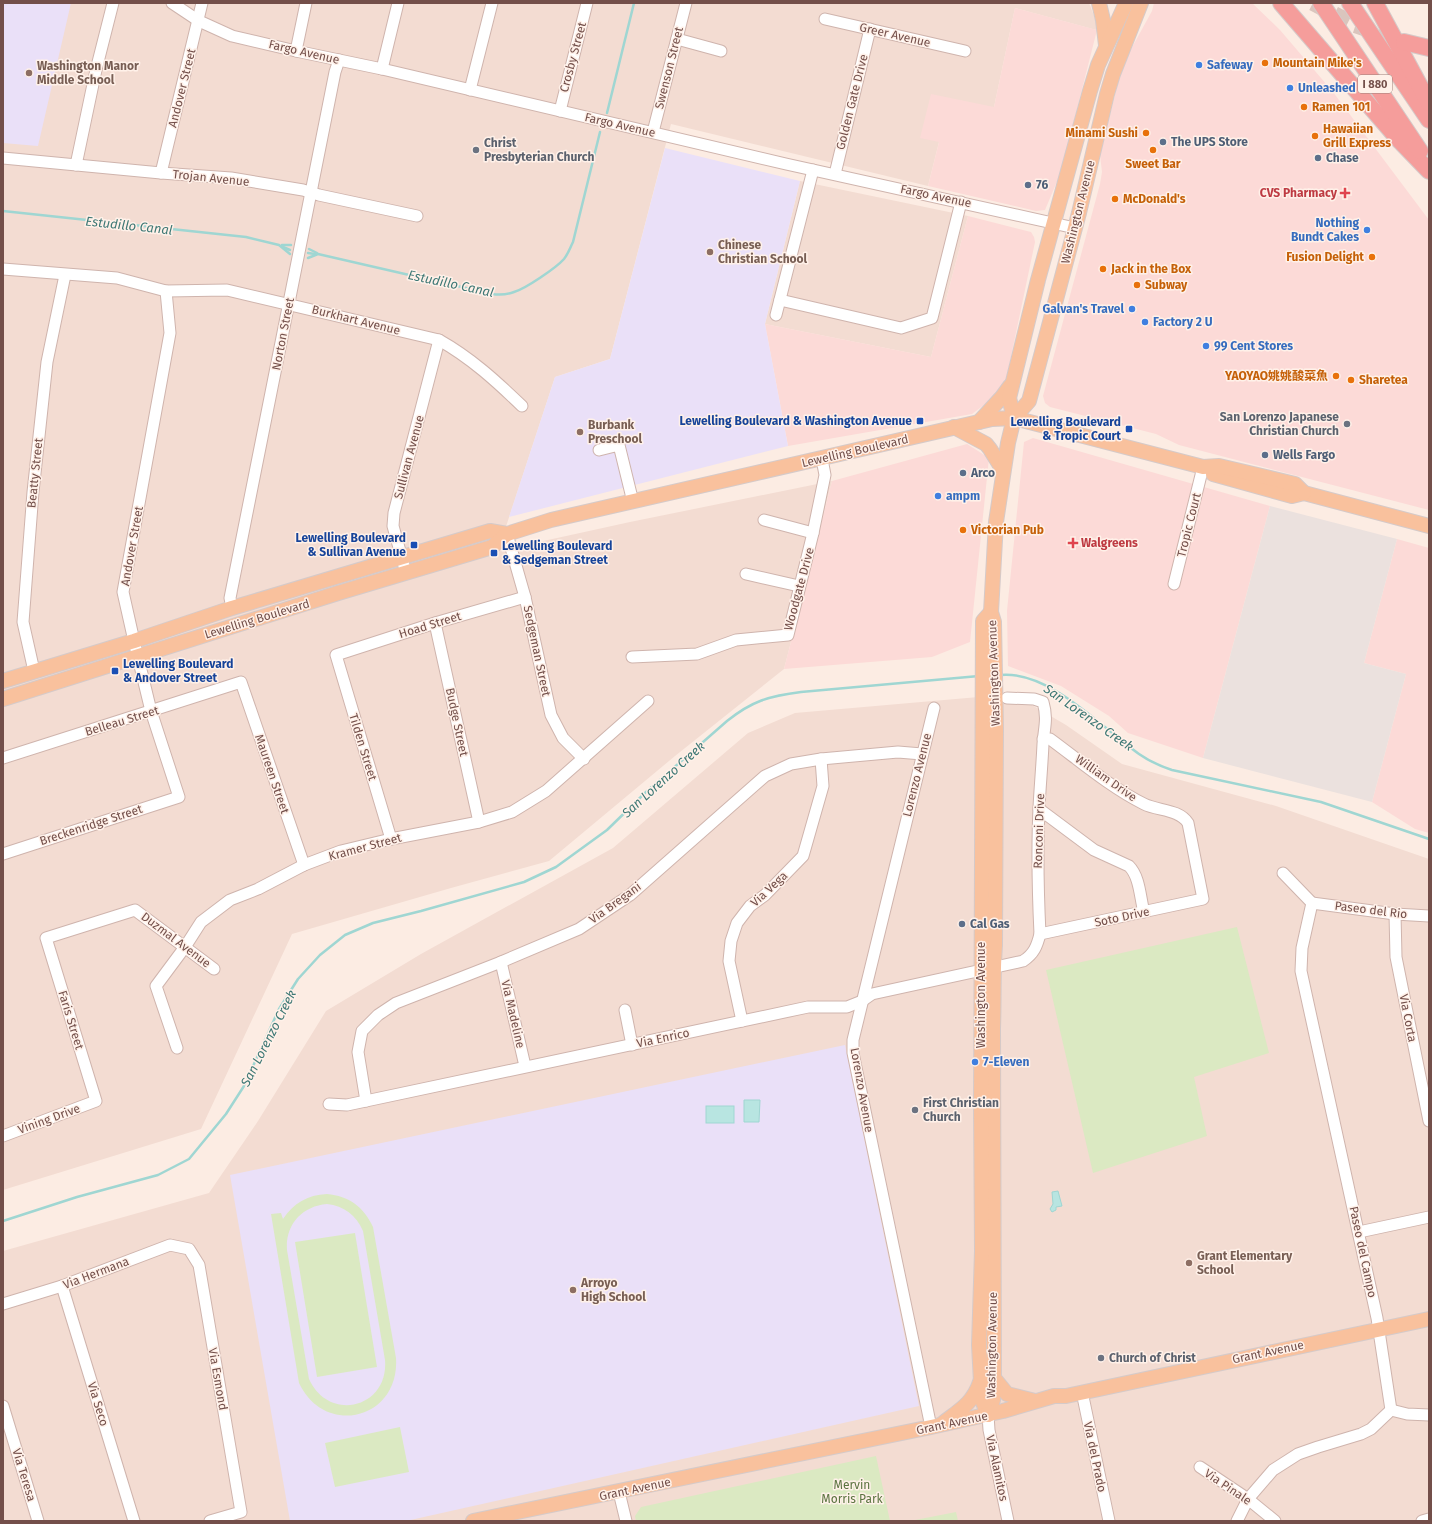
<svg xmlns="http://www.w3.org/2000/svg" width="1432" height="1524" font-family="'Fira Sans','Noto Sans SC',sans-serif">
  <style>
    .residential { fill: #f3dcd2 }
    .commercial { fill: #fcdad7 }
    .industrial { fill: #ebe1de }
    .education { fill: #eae0f8 }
    .green { fill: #dbe9c2; fill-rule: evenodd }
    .water { fill: #b8e5e1; stroke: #9fd6d2 }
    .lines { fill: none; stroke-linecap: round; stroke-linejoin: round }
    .stream { stroke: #9fd6d2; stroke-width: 2.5 }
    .highway-tunnel { stroke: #dac5bd; stroke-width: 16; stroke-dasharray: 16 8; stroke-linecap: butt }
    .minor-casing { stroke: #cfb4ad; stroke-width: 13 }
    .major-casing { stroke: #d5cac9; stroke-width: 16 }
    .highway-casing { stroke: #d5cac9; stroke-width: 18 }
    .minor { stroke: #fff; stroke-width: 11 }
    .major { stroke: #f9c19d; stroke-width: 14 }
    .highway { stroke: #f59d9b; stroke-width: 16 }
    .food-dot { fill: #e8710a; stroke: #fff1e9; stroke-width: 1.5 }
    .shop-dot { fill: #3f7fe0; stroke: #fff1e9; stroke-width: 1.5 }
    .education-dot { fill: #8d6e63; stroke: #fff1e9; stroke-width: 1.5 }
    .service-dot { fill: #5c6f8a; stroke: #fff1e9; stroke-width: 1.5 }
    .worship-dot { fill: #6b7280; stroke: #fff1e9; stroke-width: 1.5 }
    .health-dot { fill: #e0444e; stroke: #fff1e9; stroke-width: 1.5 }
    .transit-dot { fill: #1a4fb4; stroke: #fff1e9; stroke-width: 1.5 }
    .labels { text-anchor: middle; stroke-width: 3; stroke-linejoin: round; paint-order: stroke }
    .shield { fill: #fff1e9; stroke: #9d807a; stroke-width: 1 }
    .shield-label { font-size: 11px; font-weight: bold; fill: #734f4a }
    .street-label { font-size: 12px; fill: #734f4a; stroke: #fff1e9 }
    .food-label { font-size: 12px; font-weight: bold; fill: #c56008; stroke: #fff1e9; text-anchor: start }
    .shop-label { font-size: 12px; font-weight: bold; fill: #366cbe; stroke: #fff1e9; text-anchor: start }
    .education-label { font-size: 12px; font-weight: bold; fill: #785e54; stroke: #fff1e9; text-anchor: start }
    .service-label { font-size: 12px; font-weight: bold; fill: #4e5e75; stroke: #fff1e9; text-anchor: start }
    .worship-label { font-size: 12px; font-weight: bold; fill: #5b616d; stroke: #fff1e9; text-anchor: start }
    .health-label { font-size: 12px; font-weight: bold; fill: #be3a42; stroke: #fff1e9; text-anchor: end }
    .transit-label { font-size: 12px; font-weight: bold; fill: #164399; stroke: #fff1e9; text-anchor: end }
    .park-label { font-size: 12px; fill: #5b7440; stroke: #fff1e9 }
    .water-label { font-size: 13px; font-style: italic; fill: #3e7875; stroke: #fff1e9 }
  </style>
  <rect width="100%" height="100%" fill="#fcece3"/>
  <g class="residential">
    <path d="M3 3H1089L1100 31 1015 8 994 107 939 142 928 186 671 124 610 359 555 377 498 551 630 522 832 481 784 669 675 756 549 861 451 888 292 934 201 1129 3 1190Z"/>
    <path d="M800 181 968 216 931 357 765 324Z"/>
    <path d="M1013 694 1066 725 1122 764 1276 806 1429 859V1521H3V1251L209 1193 258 1121 326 1011 421 954 613 848 748 733 795 713Z"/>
  </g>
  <g class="commercial">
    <path d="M1154 3H1252L1280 30 1333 92 1429 220V510L1179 445 1156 434 1050 407 1045 403 1043 396 1100 184 1102 172 1100 155 1119 79 1130 51 1152 11Z"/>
    <path d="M1015 8 1097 30 1061 172 1045 210 1036 211 928 186 939 142 920 138 931 94 994 107Z"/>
    <path d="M968 216 1031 232 1034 237 1035 242 1004 390 972 414 788 446 765 324 931 357Z"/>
    <path d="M1033 438 1270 506 1203 758 1128 733 1109 716 1061 686 1008 666 1007 611 1024 442Z"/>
    <path d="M967 444 989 458 970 642 932 657 784 669 832 481Z"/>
    <path d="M1397 539 1429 548V833L1415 829 1372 802 1406 674 1364 663Z"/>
  </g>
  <path class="industrial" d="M1270 506 1397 539 1364 663 1406 674 1372 802 1203 758Z"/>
  <g class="education">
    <path d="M3 3H71L38 146 3 143Z"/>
    <path d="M665 148 800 181 765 324 788 446 509 517 555 377 610 359Z"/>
    <path d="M845 1045 919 1406 406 1521H290L230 1175Z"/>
  </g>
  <g class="green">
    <path d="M1237 927 1269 1053 1194 1077 1207 1136 1093 1173 1046 970Z"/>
    <path d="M327 1194C349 1196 364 1207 373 1227L396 1358C400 1419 325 1438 299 1383L271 1214 281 1213 283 1219C294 1203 307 1195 327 1194ZM327 1204C344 1206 356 1215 363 1231L385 1360C389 1408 329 1423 309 1379L287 1250C285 1225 302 1206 327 1204Z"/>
    <path d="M355 1233 377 1367 317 1377 295 1242Z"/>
    <path d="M400 1427 409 1472 335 1487 325 1443Z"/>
    <path d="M876 1456 890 1521H636L635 1516 641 1507Z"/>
    <path d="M956 1512 958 1521H910Z"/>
  </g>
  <g class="water">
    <path d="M744 1100H760L759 1122H744Z"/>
    <rect x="706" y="1106" width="28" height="17"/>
    <path d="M1058 1191 1062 1206 1056 1207V1210L1052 1212 1050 1209 1053 1204 1052 1192Z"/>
  </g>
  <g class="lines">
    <g class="stream">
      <path d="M607 113 634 3"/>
      <path d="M3 211 246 237 279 245 290 254"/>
      <path d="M282 245H291"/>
      <path d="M283 247 290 250"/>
      <path d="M309 249 317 253"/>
      <path d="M308 253 315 254"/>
      <path d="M308 258 318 254 492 294C499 295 506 295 514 292 525 289 556 268 564 259 568 254 570 248 573 242L600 132"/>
      <path d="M1000 675C1049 670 1101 727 1139 754 1149 761 1160 766 1172 770L1321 802 1429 839"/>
      <path d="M3 1221 77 1197 158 1175 189 1159 226 1114 244 1086 279 1009 298 979 320 955 345 935 373 923 421 911 524 882 556 867 607 830 646 792 727 721C752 701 769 696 801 692L979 676"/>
    </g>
    <path class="highway-tunnel" d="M1313 3 1355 25 1404 42"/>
    <defs>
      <g id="minor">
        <path d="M172 3 199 21 232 36 296 51 382 69 786 164 1075 228"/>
        <path d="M825 19 965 51"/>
        <path d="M677 39 721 51"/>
        <path d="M296 51 306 3"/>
        <path d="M382 69 398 3"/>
        <path d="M470 90 492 3"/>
        <path d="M560 111 587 3"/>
        <path d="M653 132 686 3"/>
        <path d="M3 158 161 173 231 178 303 190 319 195 417 216"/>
        <path d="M76 165 96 70 113 3"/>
        <path d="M161 173 202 3"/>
        <path d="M835 174 870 29"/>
        <path d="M3 269 117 278 166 291 227 290 439 340C471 358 496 381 522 406"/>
        <path d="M780 300 901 328 932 318 961 202"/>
        <path d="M776 315 813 170"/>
        <path d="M599 450 619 445 633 502"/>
        <path d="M764 520 813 533"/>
        <path d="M507 534 525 597 551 715 563 738 584 759"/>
        <path d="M406 573 393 526 394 513 439 340"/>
        <path d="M746 574 799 586"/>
        <path d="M1174 584 1203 467"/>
        <path d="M232 608 230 598 335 72 339 60"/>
        <path d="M435 623 479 822"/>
        <path d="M632 657 697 654 736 640 788 635 813 533 825 475 822 459"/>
        <path d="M34 671 23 622 33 492 47 362 65 275"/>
        <path d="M3 758 241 682 304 865"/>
        <path d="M1039 809 1094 850 1129 866C1140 877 1140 898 1144 912"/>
        <path d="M391 839 336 655 435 623 525 597"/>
        <path d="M3 854 179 797 151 711 134 641 123 592 170 333 166 291"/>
        <path d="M1283 873 1312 903"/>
        <path d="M1312 903 1302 948 1301 971 1377 1318 1391 1410"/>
        <path d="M1312 903 1395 914 1429 916"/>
        <path d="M1395 914 1396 957 1429 1121"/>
        <path d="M1040 934 1203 899 1188 823C1179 809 1158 811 1144 804 1110 787 1080 761 1050 739H1043"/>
        <path d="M501 962 525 1066"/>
        <path d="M625 1010 632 1045"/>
        <path d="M742 1021 729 961 731 941 737 923 750 906 765 895 803 856 823 786 821 759"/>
        <path d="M177 1048 156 986 185 947 201 922 230 900 258 889 304 865 341 851 391 839 479 822 512 812 546 791 648 701"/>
        <path d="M366 1101 358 1052 362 1031 378 1015 396 1003 501 962 579 929 630 895 765 776 791 764 821 759 898 752 922 754"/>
        <path d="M329 1104 347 1105 808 1007H847L862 1001 872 994 1023 961C1034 954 1037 946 1040 934 1038 892 1037 850 1039 808 1040 787 1042 766 1043 744 1044 728 1048 719 1043 702L1034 699 1007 698"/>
        <path d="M3 1136 96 1101 46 938 135 910 214 969"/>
        <path d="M1359 1232 1429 1217"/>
        <path d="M62 1286 134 1521"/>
        <path d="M3 1304 62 1286 170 1245 189 1249 199 1265 241 1512 210 1521"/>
        <path d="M1082 1392 1109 1521"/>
        <path d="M3 1406 38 1521"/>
        <path d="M1391 1410 1407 1414 1429 1415"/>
        <path d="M988 1415 989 1430 1008 1521"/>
        <path d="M931 1427 853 1053V1040L934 708"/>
        <path d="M1200 1467 1248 1499 1275 1521"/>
        <path d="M619 1492 626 1521"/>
        <path d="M1237 1521 1248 1499 1273 1470 1298 1454 1318 1447 1361 1434 1371 1429 1391 1410"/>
        <path d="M1422 1521 1429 1519"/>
      </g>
      <g id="major">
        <path d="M1099 3 1103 20 1106 45"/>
        <path d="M1014 418 1029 401 1079 213 1107 94 1113 74 1141 3"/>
        <path d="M979 422 1002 397 1010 386"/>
        <path d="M954 427 986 444 990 449 1003 470"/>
        <path d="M1213 474 1292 496 1304 493 1429 526"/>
        <path d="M3 681 134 641 232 608 490 531 507 534 551 520 992 419 1014 418 1203 467 1219 466 1295 484 1304 493"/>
        <path d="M3 699 338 593 492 547 507 534"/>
        <path d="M994 1378 1007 1394 1035 1401"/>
        <path d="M988 1415 993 1400 994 1378 993 1029C994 1001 993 973 995 945L996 729 994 622 991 612 996 522 1008 443 1014 418 1009 398 1038 280 1090 91 1098 65 1126 3"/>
        <path d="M988 1415 982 1400 979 1345 982 1251 981 1105 983 621 991 612"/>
        <path d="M943 1423C960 1410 973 1403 980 1382"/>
        <path d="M473 1521 931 1427 1003 1411 1054 1396H1066L1429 1319"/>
      </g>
      <g id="highway">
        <path d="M1281 3 1400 141 1429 171"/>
        <path d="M1321 3 1420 151"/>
        <path d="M1350 3 1429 120"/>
        <path d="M1375 3 1429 103"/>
        <path d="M1404 42 1429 48"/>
      </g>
    </defs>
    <use href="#minor" class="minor-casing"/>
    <use href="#major" class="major-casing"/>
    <use href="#highway" class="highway-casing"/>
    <use href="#minor" class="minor"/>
    <use href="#major" class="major"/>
    <use href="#highway" class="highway"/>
  </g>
  <g class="food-dot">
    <circle cx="1265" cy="63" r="4"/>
    <circle cx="1304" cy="107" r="4"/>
    <circle cx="1146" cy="133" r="4"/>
    <circle cx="1315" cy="136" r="4"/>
    <circle cx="1153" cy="150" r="4"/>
    <circle cx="1115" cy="199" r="4"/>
    <circle cx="1372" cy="257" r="4"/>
    <circle cx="1103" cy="269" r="4"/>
    <circle cx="1137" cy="285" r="4"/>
    <circle cx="1336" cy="376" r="4"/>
    <circle cx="1351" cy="380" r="4"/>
    <circle cx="963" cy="530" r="4"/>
  </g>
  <g class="shop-dot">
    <circle cx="1199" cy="65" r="4"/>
    <circle cx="1290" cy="88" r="4"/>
    <circle cx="1367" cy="230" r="4"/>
    <circle cx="1132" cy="309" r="4"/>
    <circle cx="1145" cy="322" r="4"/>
    <circle cx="1206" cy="346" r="4"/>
    <circle cx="938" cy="496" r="4"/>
    <circle cx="975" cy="1062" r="4"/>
  </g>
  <g class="education-dot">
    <circle cx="29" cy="73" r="4"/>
    <circle cx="710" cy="252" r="4"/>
    <circle cx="580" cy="432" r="4"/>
    <circle cx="1189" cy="1263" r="4"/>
    <circle cx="573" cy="1290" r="4"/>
  </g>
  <g class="service-dot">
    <circle cx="1163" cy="142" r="4"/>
    <circle cx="1318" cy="158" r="4"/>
    <circle cx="1028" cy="185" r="4"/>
    <circle cx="1265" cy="455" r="4"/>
    <circle cx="963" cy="473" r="4"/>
    <circle cx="962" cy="924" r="4"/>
  </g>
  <g class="worship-dot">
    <circle cx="476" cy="150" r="4"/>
    <circle cx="1347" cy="424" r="4"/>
    <circle cx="915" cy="1110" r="4"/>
    <circle cx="1101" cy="1358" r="4"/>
  </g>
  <g class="health-dot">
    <path d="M1343 187h4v4h4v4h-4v4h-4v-4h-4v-4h4z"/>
    <path d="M1071 537h4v4h4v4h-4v4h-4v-4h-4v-4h4z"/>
  </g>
  <g class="transit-dot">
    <rect x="916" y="417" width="8" height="8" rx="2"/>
    <rect x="1125" y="425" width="8" height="8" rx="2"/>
    <rect x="410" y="541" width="8" height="8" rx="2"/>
    <rect x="490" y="549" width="8" height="8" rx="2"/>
    <rect x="111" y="667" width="8" height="8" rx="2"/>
  </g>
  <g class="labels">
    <rect class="shield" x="1358" y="75" width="34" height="18" rx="3"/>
    <g class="shield-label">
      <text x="1375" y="88">I 880</text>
    </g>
    <g class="street-label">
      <text transform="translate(895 35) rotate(13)" y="4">Greer Avenue</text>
      <text transform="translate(304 52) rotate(13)" y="4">Fargo Avenue</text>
      <text transform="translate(573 57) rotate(-75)" y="4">Crosby Street</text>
      <text transform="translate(669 68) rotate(-76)" y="4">Swenson Street</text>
      <text transform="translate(182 88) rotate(-76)" y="4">Andover Street</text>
      <text transform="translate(852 102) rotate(-76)" y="4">Golden Gate Drive</text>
      <text transform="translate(620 125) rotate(13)" y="4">Fargo Avenue</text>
      <text transform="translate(211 178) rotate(6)" y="4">Trojan Avenue</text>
      <text transform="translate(936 196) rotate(12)" y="4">Fargo Avenue</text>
      <text transform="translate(1078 212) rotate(-76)" y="4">Washington Avenue</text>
      <text transform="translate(356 320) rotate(14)" y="4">Burkhart Avenue</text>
      <text transform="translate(283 334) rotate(-79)" y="4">Norton Street</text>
      <text transform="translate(855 451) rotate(-13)" y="4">Lewelling Boulevard</text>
      <text transform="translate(409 457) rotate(-75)" y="4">Sullivan Avenue</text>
      <text transform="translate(35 473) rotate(-84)" y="4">Beatty Street</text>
      <text transform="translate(1189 525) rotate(-76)" y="4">Tropic Court</text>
      <text transform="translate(132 546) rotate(-80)" y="4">Andover Street</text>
      <text transform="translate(799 589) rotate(-75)" y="4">Woodgate Drive</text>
      <text transform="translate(257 619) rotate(-17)" y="4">Lewelling Boulevard</text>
      <text transform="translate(430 625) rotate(-17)" y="4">Hoad Street</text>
      <text transform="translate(537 651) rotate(78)" y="4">Sedgeman Street</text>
      <text transform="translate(994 673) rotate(-92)" y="4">Washington Avenue</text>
      <text transform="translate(122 721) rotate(-17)" y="4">Belleau Street</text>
      <text transform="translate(457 722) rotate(78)" y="4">Budge Street</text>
      <text transform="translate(363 747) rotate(73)" y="4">Tilden Street</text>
      <text transform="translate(272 774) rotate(71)" y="4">Maureen Street</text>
      <text transform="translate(917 775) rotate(-76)" y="4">Lorenzo Avenue</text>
      <text transform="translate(1106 778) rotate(35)" y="4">William Drive</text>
      <text transform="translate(91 825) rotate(-18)" y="4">Breckenridge Street</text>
      <text transform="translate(1039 831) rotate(-88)" y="4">Ronconi Drive</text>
      <text transform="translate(365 847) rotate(-15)" y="4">Kramer Street</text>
      <text transform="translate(769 889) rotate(-43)" y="4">Via Vega</text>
      <text transform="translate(615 903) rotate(-36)" y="4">Via Bregani</text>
      <text transform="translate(1371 910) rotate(7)" y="4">Paseo del Rio</text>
      <text transform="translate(1122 917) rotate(-12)" y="4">Soto Drive</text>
      <text transform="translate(176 940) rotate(37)" y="4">Duzmal Avenue</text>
      <text transform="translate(981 995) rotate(-90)" y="4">Washington Avenue</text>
      <text transform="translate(513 1014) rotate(77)" y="4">Via Madeline</text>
      <text transform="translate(1408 1018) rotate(79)" y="4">Via Corta</text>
      <text transform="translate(71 1020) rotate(73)" y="4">Faris Street</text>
      <text transform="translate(663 1038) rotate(-12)" y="4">Via Enrico</text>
      <text transform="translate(862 1090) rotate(80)" y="4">Lorenzo Avenue</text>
      <text transform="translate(49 1119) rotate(-20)" y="4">Vining Drive</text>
      <text transform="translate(1363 1252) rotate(78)" y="4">Paseo del Campo</text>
      <text transform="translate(96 1273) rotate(-21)" y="4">Via Hermana</text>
      <text transform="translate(992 1345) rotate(-89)" y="4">Washington Avenue</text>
      <text transform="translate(1268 1352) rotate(-12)" y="4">Grant Avenue</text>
      <text transform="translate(218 1379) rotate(80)" y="4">Via Esmond</text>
      <text transform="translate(98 1404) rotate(73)" y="4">Via Seco</text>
      <text transform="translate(952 1423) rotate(-12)" y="4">Grant Avenue</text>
      <text transform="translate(1095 1457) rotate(78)" y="4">Via del Prado</text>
      <text transform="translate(997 1468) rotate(78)" y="4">Via Alamitos</text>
      <text transform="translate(24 1475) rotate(73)" y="4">Via Teresa</text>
      <text transform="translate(1228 1487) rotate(34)" y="4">Via Pinale</text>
      <text transform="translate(635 1489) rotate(-12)" y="4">Grant Avenue</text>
    </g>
    <g class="food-label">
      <text x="1273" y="67">Mountain Mike's</text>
      <text x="1312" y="111">Ramen 101</text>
      <text x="1323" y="133">Hawaiian<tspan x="1323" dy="14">Grill Express</tspan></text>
      <text x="1138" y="137" text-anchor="end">Minami Sushi</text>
      <text x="1153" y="168" text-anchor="middle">Sweet Bar</text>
      <text x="1123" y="203">McDonald's</text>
      <text x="1364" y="261" text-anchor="end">Fusion Delight</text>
      <text x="1111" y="273">Jack in the Box</text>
      <text x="1145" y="289">Subway</text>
      <text x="1328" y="380" text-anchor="end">YAOYAO姚姚酸菜魚</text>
      <text x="1359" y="384">Sharetea</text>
      <text x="971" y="534">Victorian Pub</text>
    </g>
    <g class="shop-label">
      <text x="1207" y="69">Safeway</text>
      <text x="1298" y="92">Unleashed</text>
      <text x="1359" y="227" text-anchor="end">Nothing<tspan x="1359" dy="14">Bundt Cakes</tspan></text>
      <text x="1124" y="313" text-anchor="end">Galvan's Travel</text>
      <text x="1153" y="326">Factory 2 U</text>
      <text x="1214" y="350">99 Cent Stores</text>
      <text x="946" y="500">ampm</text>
      <text x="983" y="1066">7-Eleven</text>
    </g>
    <g class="education-label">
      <text x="37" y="70">Washington Manor<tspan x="37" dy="14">Middle School</tspan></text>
      <text x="718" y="249">Chinese<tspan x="718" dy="14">Christian School</tspan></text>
      <text x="588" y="429">Burbank<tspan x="588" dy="14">Preschool</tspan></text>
      <text x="1197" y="1260">Grant Elementary<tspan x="1197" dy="14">School</tspan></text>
      <text x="581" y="1287">Arroyo<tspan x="581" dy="14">High School</tspan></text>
    </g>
    <g class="service-label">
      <text x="1171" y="146">The UPS Store</text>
      <text x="1326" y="162">Chase</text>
      <text x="1036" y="189">76</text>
      <text x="1273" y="459">Wells Fargo</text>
      <text x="971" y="477">Arco</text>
      <text x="970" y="928">Cal Gas</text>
    </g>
    <g class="worship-label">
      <text x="484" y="147">Christ<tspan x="484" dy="14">Presbyterian Church</tspan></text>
      <text x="1339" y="421" text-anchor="end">San Lorenzo Japanese<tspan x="1339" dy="14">Christian Church</tspan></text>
      <text x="923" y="1107">First Christian<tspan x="923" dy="14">Church</tspan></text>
      <text x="1109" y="1362">Church of Christ</text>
    </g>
    <g class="health-label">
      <text x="1337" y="197">CVS Pharmacy</text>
      <text x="1081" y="547" text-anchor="start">Walgreens</text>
    </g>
    <g class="transit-label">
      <text x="912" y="425">Lewelling Boulevard &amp; Washington Avenue</text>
      <text x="1121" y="426">Lewelling Boulevard<tspan x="1121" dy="14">&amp; Tropic Court</tspan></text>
      <text x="406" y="542">Lewelling Boulevard<tspan x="406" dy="14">&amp; Sullivan Avenue</tspan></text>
      <text x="502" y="550" text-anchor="start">Lewelling Boulevard<tspan x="502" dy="14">&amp; Sedgeman Street</tspan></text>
      <text x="123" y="668" text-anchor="start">Lewelling Boulevard<tspan x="123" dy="14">&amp; Andover Street</tspan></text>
    </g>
    <g class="park-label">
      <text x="852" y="1489">Mervin<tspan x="852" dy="14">Morris Park</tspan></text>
    </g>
    <g class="water-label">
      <text transform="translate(129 225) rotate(6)" y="5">Estudillo Canal</text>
      <text transform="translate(451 283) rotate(12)" y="5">Estudillo Canal</text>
      <text transform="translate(1089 717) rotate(35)" y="5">San Lorenzo Creek</text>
      <text transform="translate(663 779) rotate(-42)" y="5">San Lorenzo Creek</text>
      <text transform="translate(268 1038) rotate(-63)" y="5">San Lorenzo Creek</text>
    </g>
  </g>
  <rect width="1432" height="1524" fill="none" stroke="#734f4a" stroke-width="8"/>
</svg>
